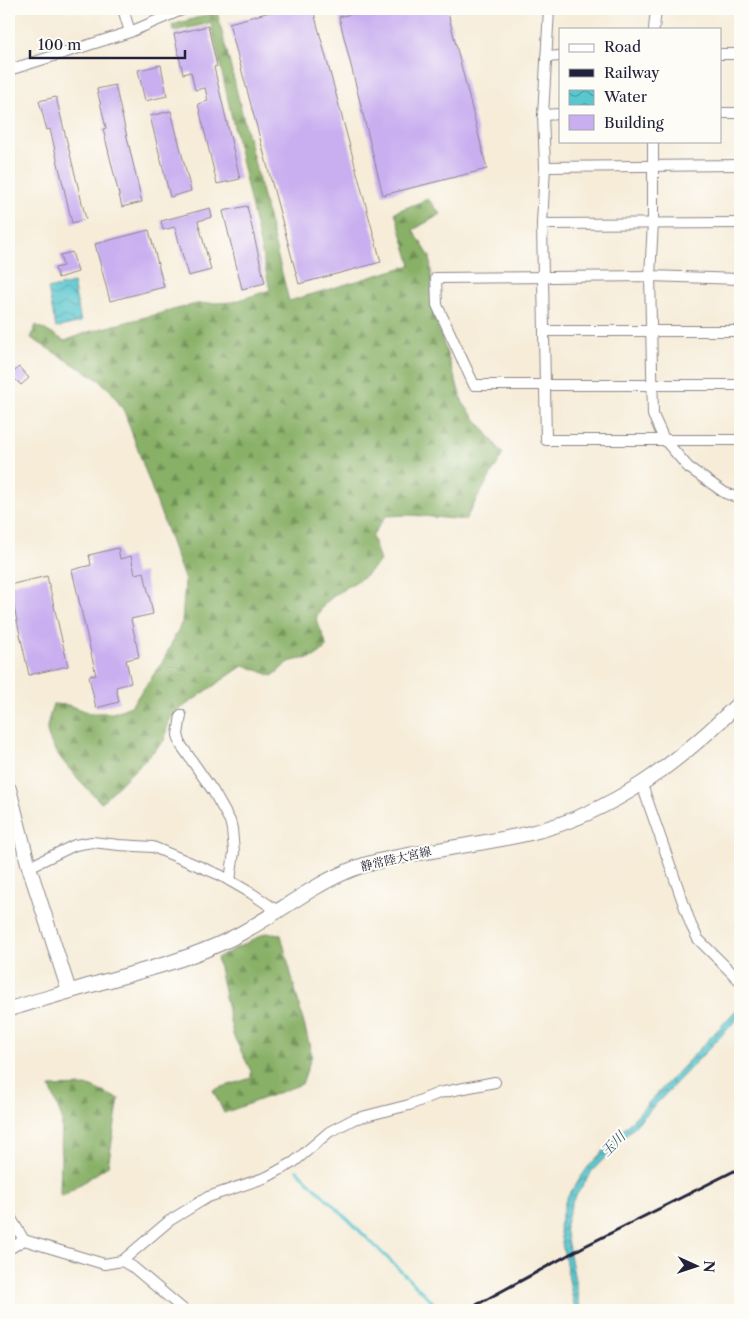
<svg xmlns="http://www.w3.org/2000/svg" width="749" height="1319" font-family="'Libre Caslon Text','Noto Serif JP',serif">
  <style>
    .forest { fill: url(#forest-firs); stroke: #556950 }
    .water { fill: url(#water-waves); stroke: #3e7484 }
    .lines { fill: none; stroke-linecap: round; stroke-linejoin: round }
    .stream { stroke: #5ac7ce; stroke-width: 3 }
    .building { fill: #c9aef0 }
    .street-casing { stroke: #8c878a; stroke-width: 12 }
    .secondary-casing { stroke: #8c878a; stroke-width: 16 }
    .street { stroke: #fff; stroke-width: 10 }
    .secondary { stroke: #fff; stroke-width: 14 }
    .rail { stroke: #22223b; stroke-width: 3 }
    .labels { text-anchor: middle; stroke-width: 4; stroke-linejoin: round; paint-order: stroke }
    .street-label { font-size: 12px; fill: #22223b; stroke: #fdfcf7 }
    .water-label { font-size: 14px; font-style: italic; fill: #365c6e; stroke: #fdfcf7 }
  </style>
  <defs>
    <pattern id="forest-firs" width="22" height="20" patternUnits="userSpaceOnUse" patternTransform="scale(1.25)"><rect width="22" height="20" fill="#88b066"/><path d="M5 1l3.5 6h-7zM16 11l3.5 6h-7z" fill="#6f8f55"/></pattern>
    <pattern id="water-waves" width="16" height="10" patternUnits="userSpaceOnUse" patternTransform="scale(1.25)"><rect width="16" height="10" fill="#5ac7ce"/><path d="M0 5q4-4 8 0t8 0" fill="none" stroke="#4aa1a8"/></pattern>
  </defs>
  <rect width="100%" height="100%" fill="#fdfcf7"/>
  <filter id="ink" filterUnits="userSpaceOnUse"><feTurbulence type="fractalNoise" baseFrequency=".02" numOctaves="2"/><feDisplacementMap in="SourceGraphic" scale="10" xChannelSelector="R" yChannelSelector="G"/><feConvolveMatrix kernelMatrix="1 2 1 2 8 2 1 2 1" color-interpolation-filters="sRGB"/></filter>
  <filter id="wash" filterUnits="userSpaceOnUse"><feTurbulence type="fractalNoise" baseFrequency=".0096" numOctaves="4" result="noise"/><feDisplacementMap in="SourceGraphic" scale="20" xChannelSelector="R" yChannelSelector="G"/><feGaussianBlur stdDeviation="1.12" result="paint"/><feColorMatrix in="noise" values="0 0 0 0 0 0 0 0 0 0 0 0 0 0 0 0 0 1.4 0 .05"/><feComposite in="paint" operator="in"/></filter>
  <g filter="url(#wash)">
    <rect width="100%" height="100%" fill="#f6ecd8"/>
    <g class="forest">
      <path d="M217 12 289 301 411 265 395 212 428 199 441 214 413 230 430 257 434 314 463 403 503 454 465 520 411 515 386 516 372 536 380 561C374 566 369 573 363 577 346 589 323 598 316 619L325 640 326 647C310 663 310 656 292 661 285 663 279 672 272 676L244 665 183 707 169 720 164 741 101 803C87 787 45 749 47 727 48 720 51 712 53 704L68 705 90 713H113L131 706 162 663 182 622 185 581 124 411 111 391 99 380 31 338 36 325 65 341 88 332 196 304 233 302 270 290 211 23 174 31 172 25Z"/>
      <path d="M266 933 281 935 312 1055 302 1084 224 1113 213 1090 251 1078V1071L233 1035 217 958Z"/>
      <path d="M89 1086 119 1099 108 1166 63 1196 60 1194 62 1119 50 1087Z"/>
    </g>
    <g class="water">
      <path d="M73 283 81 322 56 328 48 289Z"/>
      <path d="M740 1006V1016L592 1171 572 1202 565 1228 580 1307V1310H575L559 1227 566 1199 588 1167Z"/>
    </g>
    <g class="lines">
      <path class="stream" d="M297 1170 441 1310"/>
    </g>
    <g id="blocks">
      <g class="building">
        <path d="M281 9H313L381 262 299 284 229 23Z"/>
        <path d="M371 9H447L487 169 383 195 339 17Z"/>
        <path d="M208 26 217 66 214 67 240 179 217 184 198 104 208 101 205 88 195 90 191 72 183 74 174 34Z"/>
        <path d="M161 65 167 96 145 101 138 70Z"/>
        <path d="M115 85 142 202 122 207 103 129 106 128 97 89Z"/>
        <path d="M56 97 86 219 72 223 50 129 47 130 39 101Z"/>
        <path d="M171 111 191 191 170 197 150 116Z"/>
        <path d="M247 206 265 283 242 289 223 211Z"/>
        <path d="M210 208 212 217 198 221 211 270 188 276 175 227 163 230 161 221Z"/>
        <path d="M149 230 164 287 110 301 95 244Z"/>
        <path d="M72 252 78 272 58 278 55 268 63 266 60 255Z"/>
        <path d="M19 367 29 378 21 385 11 375Z"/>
        <path d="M118 548 120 559 131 556 135 574 144 572 153 614 131 619 139 657 126 660 131 683 116 687 119 702 96 708 89 676 96 675 72 570 91 565 89 555Z"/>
        <path d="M47 576 68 666 29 675 9 585Z"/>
      </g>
    </g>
  </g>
  <g filter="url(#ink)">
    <use href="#blocks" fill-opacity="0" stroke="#8c878a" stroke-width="1"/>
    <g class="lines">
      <defs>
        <g id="street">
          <path d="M123 9 130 32"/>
          <path d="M549 9 543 115 545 167 542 224 546 440H740"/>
          <path d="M654 29 656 9"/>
          <path d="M720 54H740"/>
          <path d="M546 57 560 56"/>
          <path d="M9 70 130 32 184 9"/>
          <path d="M720 113H740"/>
          <path d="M543 115 560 114"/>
          <path d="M653 141V223L650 276 653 415 664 439 688 467 725 493 740 498"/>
          <path d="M545 167 740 165"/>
          <path d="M542 224 740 223"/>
          <path d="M740 279 650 276 436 278 437 305 474 385H740"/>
          <path d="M545 331H740"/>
          <path d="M181 715 178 735 181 745 213 791 230 821 232 829 234 852 230 881"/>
          <path d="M642 785 691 925 698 939 740 981"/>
          <path d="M29 867 75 845 92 842 119 845 153 847 220 875 251 893 279 912"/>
          <path d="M9 1215 24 1240 104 1264 122 1261 169 1221 208 1197 267 1177 294 1162 329 1132 354 1119 409 1105 439 1093 495 1082"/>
          <path d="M9 1249 24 1240"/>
          <path d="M122 1261 133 1267 184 1310"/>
        </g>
        <g id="secondary">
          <path d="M9 789 29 867 69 991"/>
          <path d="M9 1009C41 1000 73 990 106 981 149 969 192 958 232 938 272 918 307 888 348 871 369 862 392 858 414 854 453 847 492 842 530 833 613 813 681 761 740 702"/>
        </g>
      </defs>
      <use href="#street" class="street-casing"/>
      <use href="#secondary" class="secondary-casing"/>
      <use href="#street" class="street"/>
      <use href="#secondary" class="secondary"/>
      <path class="rail" d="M467 1310 583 1247 740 1168"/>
    </g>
  </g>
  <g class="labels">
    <g class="street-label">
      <text transform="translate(396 859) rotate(-13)" y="4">静常陸大宮線</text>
    </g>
    <g class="water-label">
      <text transform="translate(613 1144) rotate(-46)" y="5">玉川</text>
    </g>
  </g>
  <rect width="749" height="1319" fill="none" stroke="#fdfcf7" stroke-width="30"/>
  <rect x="559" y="28" width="162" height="115" fill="#fdfcf7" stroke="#a5a5ac"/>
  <rect x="569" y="44" width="25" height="8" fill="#ffffff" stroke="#a5a5ac"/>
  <text x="604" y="52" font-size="15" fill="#22223b">Road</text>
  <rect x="569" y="69" width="25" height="8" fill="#22223b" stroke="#a5a5ac"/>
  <text x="604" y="78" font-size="15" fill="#22223b">Railway</text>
  <rect x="569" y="90" width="25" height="15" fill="url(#water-waves)" stroke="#a5a5ac"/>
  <text x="604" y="102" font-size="15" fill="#22223b">Water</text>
  <rect x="569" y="115" width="25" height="15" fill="#c9aef0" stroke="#a5a5ac"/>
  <text x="604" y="128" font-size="15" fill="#22223b">Building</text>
  <g transform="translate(696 1266) rotate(93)" stroke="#fdfcf7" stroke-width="4" paint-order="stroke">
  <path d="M0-4L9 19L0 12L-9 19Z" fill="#22223b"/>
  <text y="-8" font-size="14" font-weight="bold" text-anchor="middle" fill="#22223b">N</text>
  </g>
  <path d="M30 50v8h155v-8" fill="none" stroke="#22223b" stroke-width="2.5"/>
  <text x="38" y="50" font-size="15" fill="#22223b" stroke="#fdfcf7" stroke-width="4" paint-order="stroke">100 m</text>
</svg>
